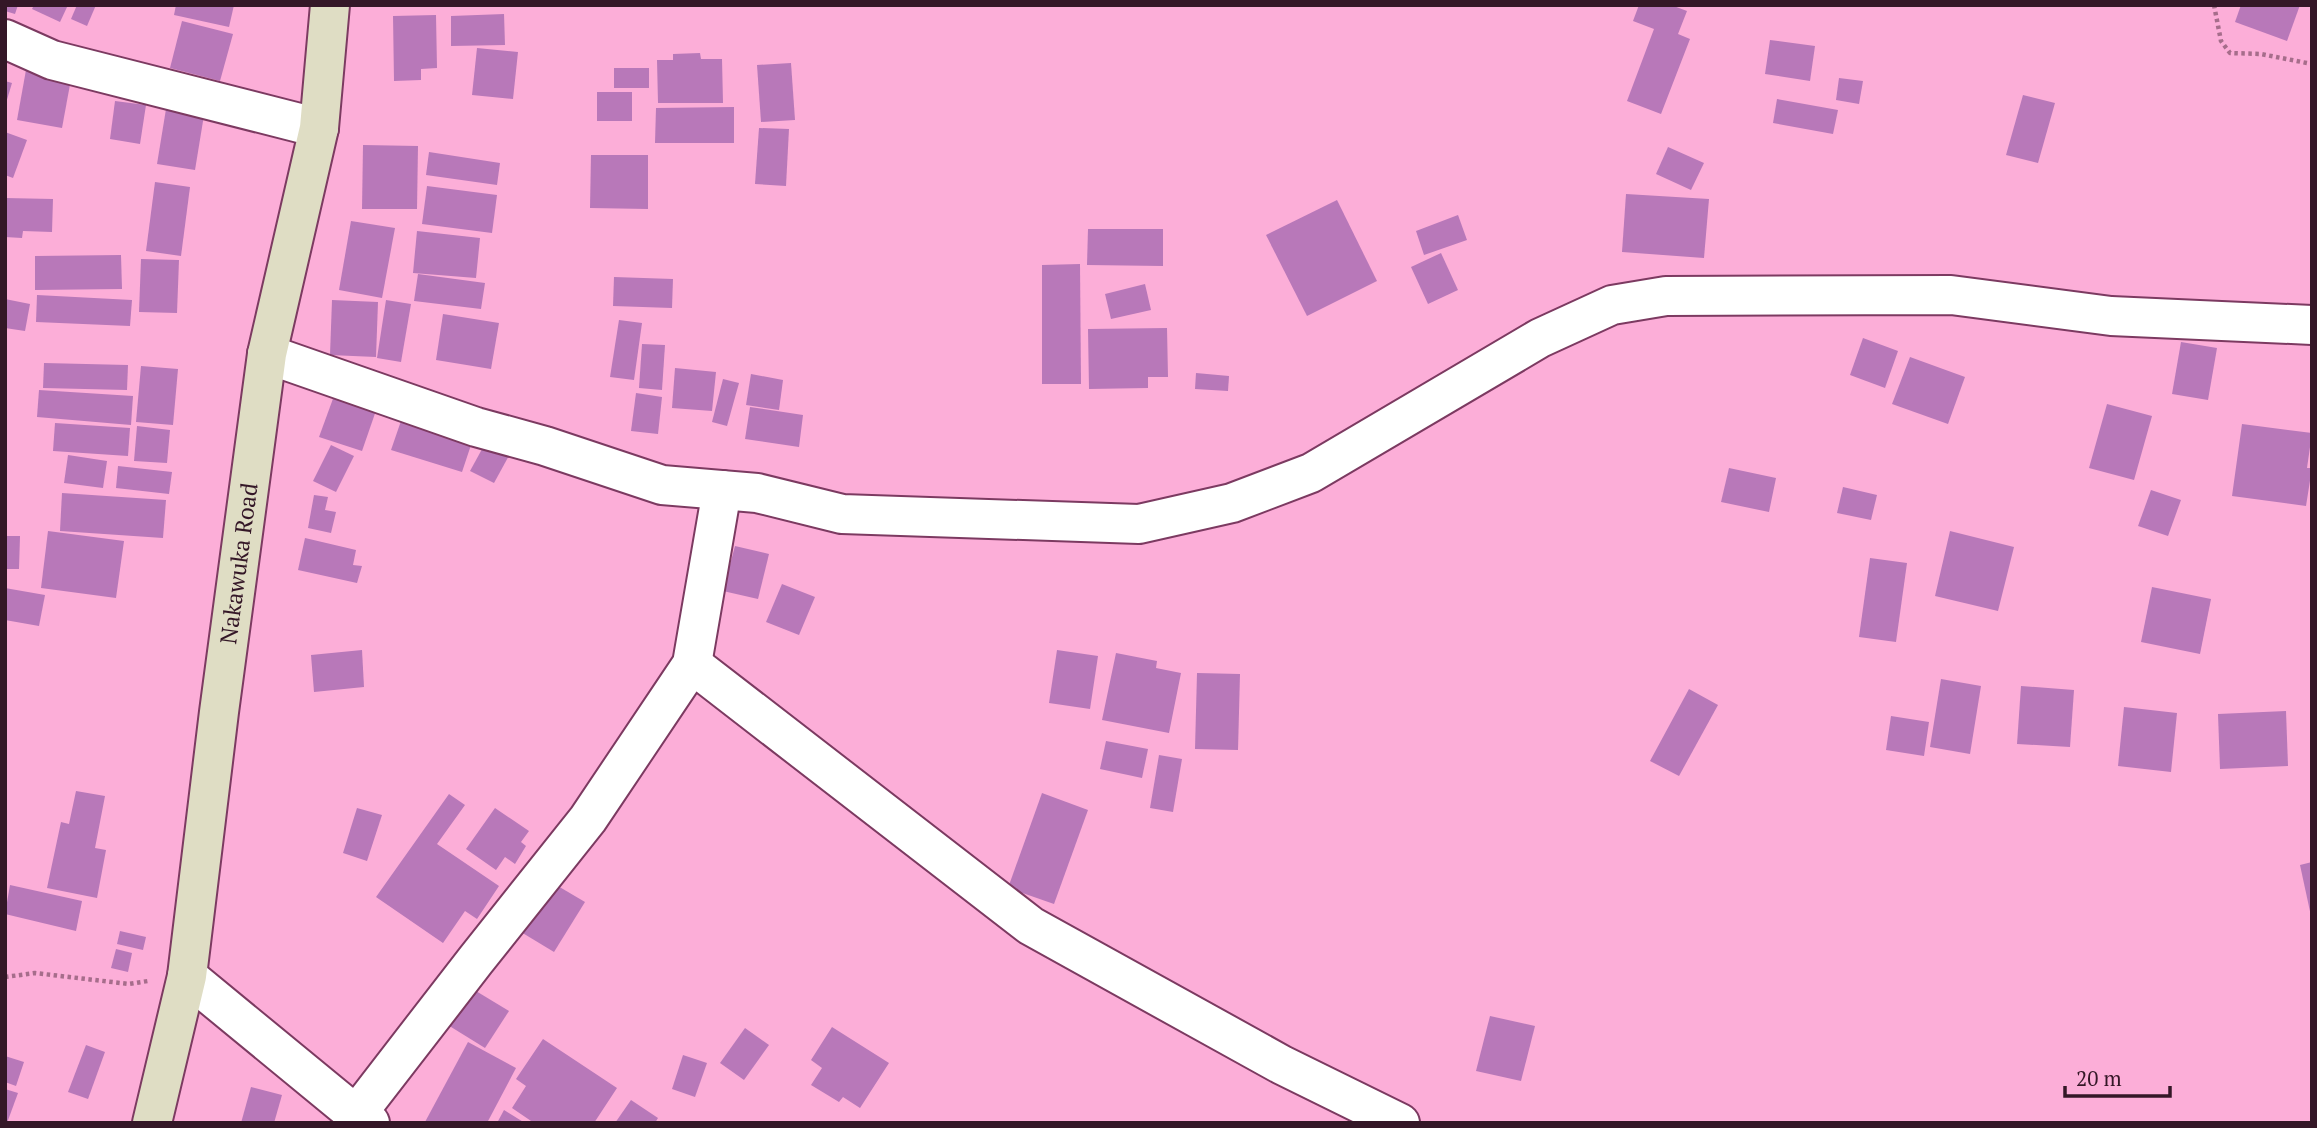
<svg xmlns="http://www.w3.org/2000/svg" width="2317" height="1128" font-family="'PT Serif',serif">
  <style>
    .building { fill: #b878b9 }
    .lines { fill: none; stroke-linecap: round; stroke-linejoin: round }
    .minor-casing { stroke: #7c3a61; stroke-width: 42 }
    .secondary-casing { stroke: #7c3a61; stroke-width: 42 }
    .path { stroke: #a66d8b; stroke-width: 4.5; stroke-dasharray: 3.5 3.5; stroke-linecap: butt }
    .minor { stroke: #fff; stroke-width: 38 }
    .secondary { stroke: #dfddc4; stroke-width: 38 }
    .labels { text-anchor: middle; stroke-width: 5; stroke-linejoin: round; paint-order: stroke }
    .street-label { font-size: 23px; fill: #341727; stroke: #fcaed8 }
  </style>
  <rect width="100%" height="100%" fill="#fcaed8"/>
  <g class="building">
    <path d="M5 5H18L15 14 5 11Z"/>
    <path d="M34 5H68L60 22 32 9Z"/>
    <path d="M77 5H96L87 26 71 19Z"/>
    <path d="M176 5H234L229 27 174 15Z"/>
    <path d="M1639 5H1671L1687 11 1678 34 1690 39 1661 114 1627 101 1654 29 1633 21Z"/>
    <path d="M2241 5H2300L2287 41 2235 22Z"/>
    <path d="M504 14 505 45 451 46V16Z"/>
    <path d="M436 15 437 68 421 69V80L394 81 393 16Z"/>
    <path d="M182 21 233 34 220 81 170 68Z"/>
    <path d="M1770 40 1815 46 1810 81 1765 74Z"/>
    <path d="M477 48 518 52 513 99 472 95Z"/>
    <path d="M700 53 701 59H722L723 103H658L657 60H673V54Z"/>
    <path d="M791 63 795 120 761 122 757 65Z"/>
    <rect x="614" y="68" width="35" height="20"/>
    <path d="M26 70 71 79 62 128 17 120Z"/>
    <path d="M1839 78 1863 81 1859 104 1836 100Z"/>
    <path d="M5 81 12 83 6 103H5Z"/>
    <rect x="597" y="92" width="35" height="29"/>
    <path d="M2023 95 2055 103 2038 163 2006 155Z"/>
    <path d="M1777 99 1838 110 1833 134 1773 123Z"/>
    <path d="M115 101 146 105 140 144 110 139Z"/>
    <path d="M167 103 205 109 195 170 157 164Z"/>
    <path d="M734 107V143H655L656 108Z"/>
    <path d="M759 128 789 129 786 186 755 184Z"/>
    <path d="M5 132 27 140 13 178 5 175Z"/>
    <path d="M363 145 418 146 417 209H362Z"/>
    <path d="M1668 147 1704 163 1691 190 1656 174Z"/>
    <path d="M429 152 500 163 497 185 426 175Z"/>
    <path d="M591 155H648V209L590 208Z"/>
    <path d="M155 182 190 187 181 256 146 251Z"/>
    <path d="M427 186 497 195 492 233 422 224Z"/>
    <path d="M1626 194 1709 199 1704 258 1622 252Z"/>
    <path d="M5 198 53 199 52 232 23 231 22 238 5 237Z"/>
    <path d="M1337 200 1377 281 1307 316 1266 235Z"/>
    <path d="M1458 215 1467 240 1424 255 1416 231Z"/>
    <path d="M351 221 395 228 382 298 339 290Z"/>
    <path d="M1088 229H1163V266L1087 265Z"/>
    <path d="M417 231 480 238 476 278 413 273Z"/>
    <path d="M1441 253 1458 290 1428 304 1411 267Z"/>
    <path d="M121 255 122 289 35 290V256Z"/>
    <path d="M141 259 179 260 177 313 139 312Z"/>
    <path d="M1080 264 1081 384H1042V265Z"/>
    <path d="M418 274 485 283 481 309 414 301Z"/>
    <path d="M614 277 673 279 672 308 613 306Z"/>
    <path d="M1145 284 1151 310 1111 319 1105 294Z"/>
    <path d="M37 295 132 300 130 326 36 322Z"/>
    <path d="M5 299 30 304 25 331 5 328Z"/>
    <path d="M332 300 378 302 376 357 330 355Z"/>
    <path d="M386 300 411 304 401 362 377 358Z"/>
    <path d="M443 314 499 323 491 369 436 360Z"/>
    <path d="M619 320 642 323 634 380 610 377Z"/>
    <path d="M1167 328 1168 377H1148V388L1089 389 1088 329Z"/>
    <path d="M1863 338 1898 351 1885 388 1850 375Z"/>
    <path d="M2181 342 2217 348 2208 400 2172 394Z"/>
    <path d="M642 344 665 345 662 390 639 388Z"/>
    <path d="M1910 357 1965 377 1948 424 1892 404Z"/>
    <path d="M44 363 128 365 127 390 43 388Z"/>
    <path d="M141 366 178 369 173 425 136 422Z"/>
    <path d="M675 368 716 372 712 411 672 408Z"/>
    <path d="M1196 373 1229 376 1228 391 1195 389Z"/>
    <path d="M751 374 783 380 779 410 746 405Z"/>
    <path d="M723 379 739 383 727 426 712 422Z"/>
    <path d="M338 385 380 399 362 451 319 437Z"/>
    <path d="M39 390 133 396 131 425 37 417Z"/>
    <path d="M636 393 662 397 658 434 631 431Z"/>
    <path d="M2107 404 2152 416 2134 480 2089 468Z"/>
    <path d="M750 407 803 415 799 447 745 439Z"/>
    <path d="M402 418 473 439 462 472 391 450Z"/>
    <path d="M55 423 130 428 128 456 53 451Z"/>
    <path d="M2242 424 2312 433 2307 468H2312L2306 506 2232 496Z"/>
    <path d="M137 426 170 430 167 463 134 461Z"/>
    <path d="M487 440 511 452 494 483 470 471Z"/>
    <path d="M331 445 354 456 336 492 313 481Z"/>
    <path d="M68 455 107 461 103 488 64 483Z"/>
    <path d="M118 466 172 472 169 494 116 488Z"/>
    <path d="M1729 468 1776 478 1769 512 1721 502Z"/>
    <path d="M1843 487 1877 495 1871 520 1837 513Z"/>
    <path d="M2151 490 2181 500 2168 536 2138 526Z"/>
    <path d="M62 493 166 500 163 538 60 531Z"/>
    <path d="M314 495 328 497 325 510 336 512 331 533 308 528Z"/>
    <path d="M48 531 124 541 116 598 41 588Z"/>
    <path d="M1950 531 2014 547 1998 611 1935 596Z"/>
    <path d="M5 536H20L19 569H5Z"/>
    <path d="M305 538 356 550 353 565 362 566 357 583 298 570Z"/>
    <path d="M735 546 769 554 758 599 723 591Z"/>
    <path d="M1870 558 1907 563 1896 642 1859 637Z"/>
    <path d="M782 584 815 597 799 635 766 622Z"/>
    <path d="M2152 587 2211 599 2200 654 2141 642Z"/>
    <path d="M5 588 45 595 39 626 5 620Z"/>
    <path d="M362 650 364 687 314 692 311 655Z"/>
    <path d="M1057 650 1098 656 1090 709 1049 703Z"/>
    <path d="M1116 653 1157 661 1156 668 1181 673 1169 733 1102 720Z"/>
    <path d="M1197 673 1240 674 1238 750 1195 749Z"/>
    <path d="M1941 679 1981 686 1970 754 1930 747Z"/>
    <path d="M2021 686 2074 690 2070 747 2017 744Z"/>
    <path d="M1689 689 1718 705 1679 776 1650 761Z"/>
    <path d="M2124 707 2177 713 2171 772 2118 766Z"/>
    <path d="M2286 711 2288 766 2220 769 2218 714Z"/>
    <path d="M1891 716 1929 722 1924 756 1886 750Z"/>
    <path d="M1106 741 1148 749 1142 778 1100 769Z"/>
    <path d="M1159 755 1182 759 1173 812 1150 808Z"/>
    <path d="M76 791 105 796 95 848 106 850 97 898 47 888 61 822 69 824Z"/>
    <path d="M1042 793 1088 810 1054 904 1008 888Z"/>
    <path d="M449 794 465 805 437 844 499 886 477 919 465 911 443 943 376 897Z"/>
    <path d="M357 808 382 815 367 861 343 853Z"/>
    <path d="M495 808 529 831 521 842 526 846 515 864 505 857 496 870 466 849Z"/>
    <path d="M2312 862V916H2311L2300 865Z"/>
    <path d="M546 879 585 902 554 952 516 929Z"/>
    <path d="M10 885 82 901 76 931 5 914Z"/>
    <path d="M120 931 146 937 143 950 117 944Z"/>
    <path d="M116 949 132 953 128 972 111 968Z"/>
    <path d="M466 985 509 1011 485 1048 443 1022Z"/>
    <path d="M1490 1016 1535 1026 1521 1081 1476 1071Z"/>
    <path d="M832 1027 889 1063 860 1108 843 1097 839 1102 811 1085 822 1068 811 1060Z"/>
    <path d="M745 1028 769 1045 744 1080 720 1063Z"/>
    <path d="M543 1039 617 1088 594 1123 579 1121 578 1123H534L512 1108 526 1086 516 1079Z"/>
    <path d="M468 1042 516 1068 487 1123H427L425 1122Z"/>
    <path d="M86 1045 105 1052 88 1099 68 1092Z"/>
    <path d="M683 1055 707 1063 695 1097 672 1089Z"/>
    <path d="M5 1056 24 1062 16 1086 5 1082Z"/>
    <path d="M251 1087 282 1095 274 1123H241Z"/>
    <path d="M5 1089 18 1093 7 1123H5Z"/>
    <path d="M631 1100 658 1118 655 1123H615Z"/>
    <path d="M504 1110 525 1123H497Z"/>
  </g>
  <g class="lines">
    <defs>
      <g id="minor">
        <path d="M5 39 52 60 319 128"/>
        <path d="M267 354 476 427 545 446 662 485 757 493 842 514 1139 524 1232 503 1311 473 1540 338 1612 305 1666 296 1951 295 2111 316 2312 325"/>
        <path d="M692 664 1031 926 1282 1065 1400 1123"/>
        <path d="M187 976 356 1115 370 1123"/>
        <path d="M356 1115 475 961 588 819 692 664 722 490"/>
      </g>
      <g id="secondary">
        <path id="s1" d="M152 1123 187 976 219 712 267 354 319 128 330 5"/>
      </g>
    </defs>
    <use href="#minor" class="minor-casing"/>
    <use href="#secondary" class="secondary-casing"/>
    <g class="path">
      <path d="M2214 5 2221 41 2230 53 2261 54 2312 64"/>
      <path d="M5 977 35 973 129 984 148 981"/>
    </g>
    <use href="#minor" class="minor"/>
    <use href="#secondary" class="secondary"/>
  </g>
  <g class="labels">
    <g class="street-label">
      <text dy="8" stroke="none"><textPath href="#s1" startOffset="567">Nakawuka Road</textPath></text>
    </g>
  </g>
  <rect width="2317" height="1128" fill="none" stroke="#341727" stroke-width="14"/>
  <path d="M2065 1086v10h105v-10" fill="none" stroke="#341727" stroke-width="3.5"/>
  <text x="2076" y="1086" font-size="21" fill="#341727" stroke="#fcaed8" stroke-width="5" paint-order="stroke">20 m</text>
</svg>
